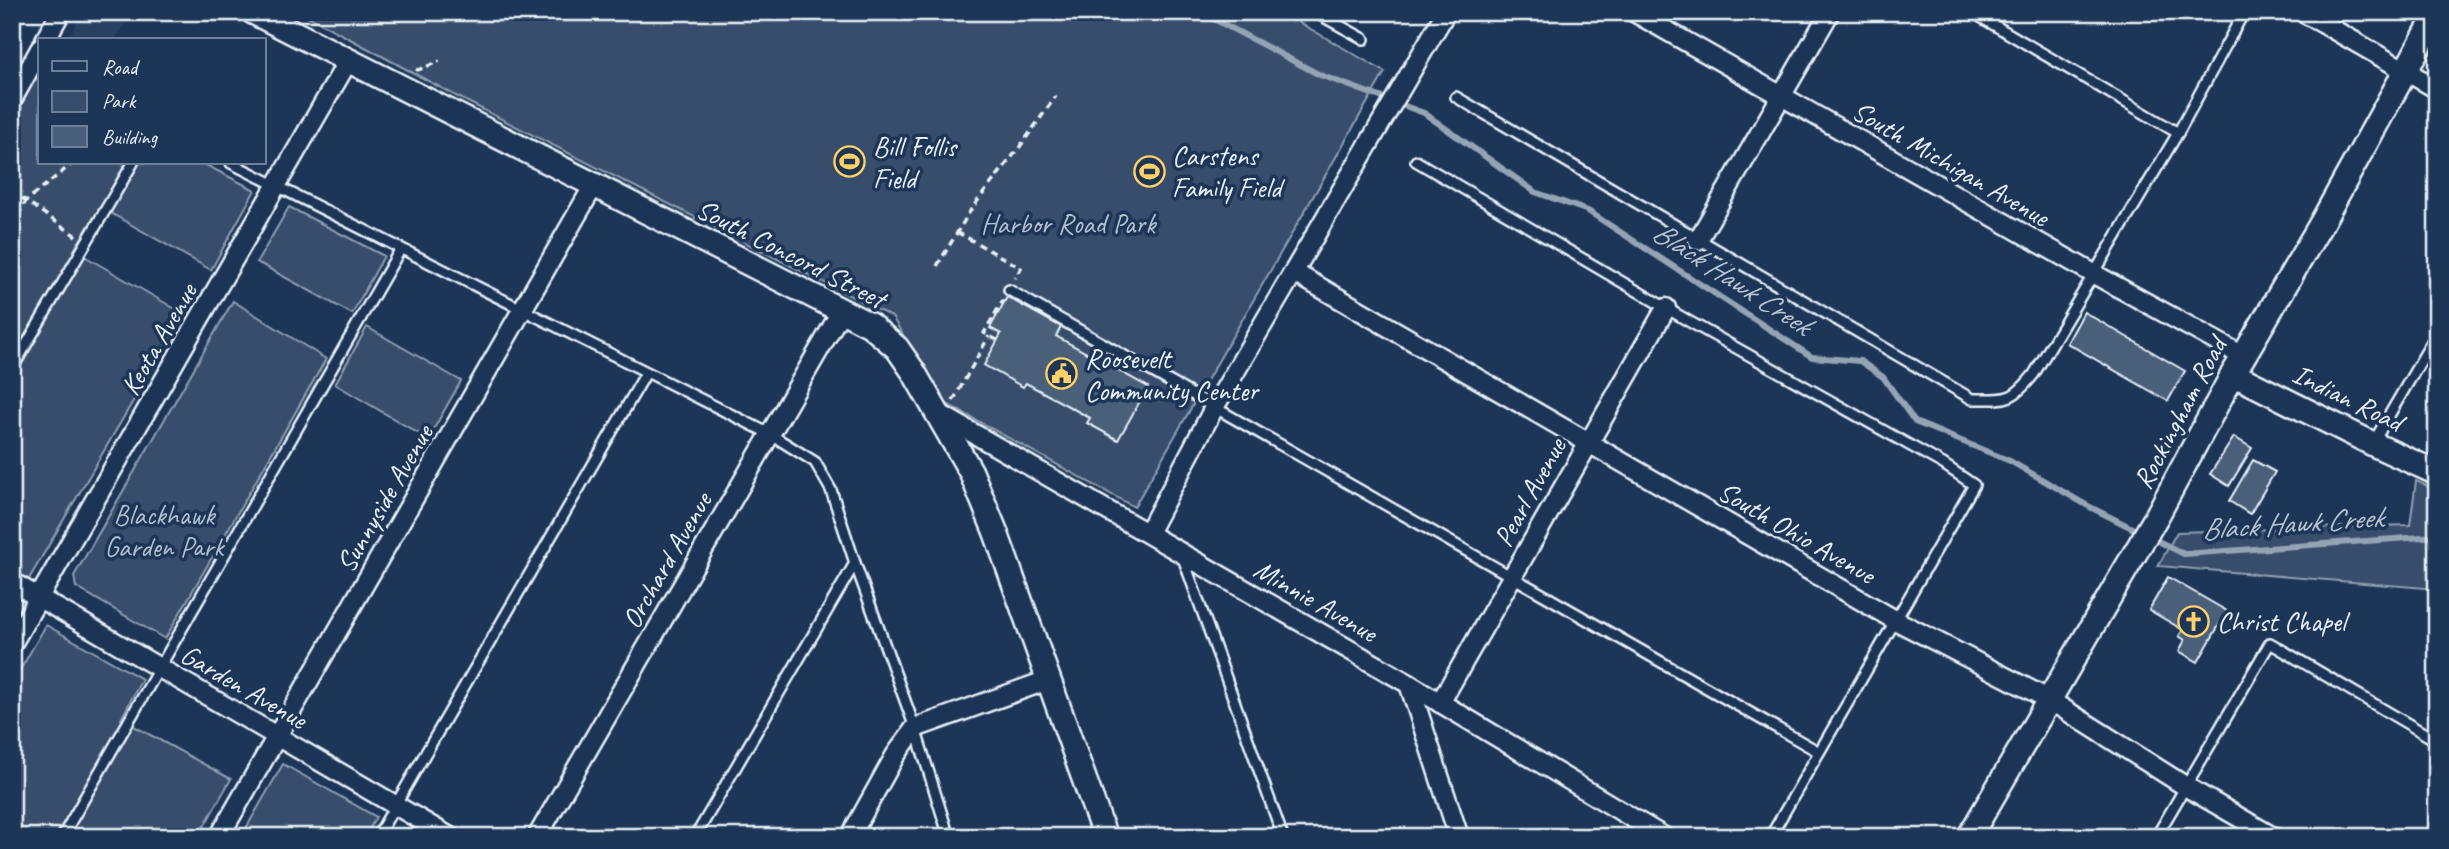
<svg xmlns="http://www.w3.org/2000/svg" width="2449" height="849" font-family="Caveat,sans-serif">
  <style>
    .built { fill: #2a4162 }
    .green { fill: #374d6c; stroke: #909fb2; stroke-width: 2 }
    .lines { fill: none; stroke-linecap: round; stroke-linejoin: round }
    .stream { stroke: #95a4b5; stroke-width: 6 }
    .building { fill: #495e7a; stroke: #e8f1f8; stroke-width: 2 }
    .service-casing { stroke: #e8f1f8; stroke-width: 14 }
    .minor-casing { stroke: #e8f1f8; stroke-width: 23 }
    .tertiary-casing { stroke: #e8f1f8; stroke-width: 28 }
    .path { stroke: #e8f1f8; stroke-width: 3.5; stroke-dasharray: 7 5; stroke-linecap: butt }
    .service { stroke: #1d3557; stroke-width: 9 }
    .minor { stroke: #1d3557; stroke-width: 18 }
    .tertiary { stroke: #1d3557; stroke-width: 23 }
    .labels { text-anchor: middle; stroke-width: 7; stroke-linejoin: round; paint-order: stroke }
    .poi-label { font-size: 28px; fill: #e8f1f8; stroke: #1d3557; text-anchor: start }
    .street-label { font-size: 28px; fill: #e8f1f8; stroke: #1d3557 }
    .park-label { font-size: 28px; fill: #b3c0ce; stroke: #1d3557 }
    .water-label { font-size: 30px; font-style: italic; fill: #b7c4d1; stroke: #1d3557 }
  </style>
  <rect width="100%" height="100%" fill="#1d3557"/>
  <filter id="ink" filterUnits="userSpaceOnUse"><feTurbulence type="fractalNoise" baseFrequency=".0143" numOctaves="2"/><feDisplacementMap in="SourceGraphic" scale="14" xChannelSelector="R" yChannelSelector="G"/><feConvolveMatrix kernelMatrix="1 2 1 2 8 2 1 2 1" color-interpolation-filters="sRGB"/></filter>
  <g filter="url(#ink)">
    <path class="built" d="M83 12H132L115 40H67Z"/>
    <g class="green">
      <path d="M300 12H1281L1385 72 1134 507 945 403 892 317 458 97Z"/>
      <path d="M12 60 40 81V163H202L255 190 211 270 100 207 74 250 184 314 12 608Z"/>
      <path d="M289 207 384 256 352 314 257 262Z"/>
      <path d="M233 301 326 359 165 639 76 587 74 576Z"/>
      <path d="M367 327 461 381 428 439 335 384Z"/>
      <path d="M2416 481 2437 490V589L2158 566 2177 532 2410 525Z"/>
      <path d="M46 625 142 679 121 719 231 779 198 837H12V684Z"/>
      <path d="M283 764 376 817 365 837H241Z"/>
    </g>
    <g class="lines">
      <path class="stream" d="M1168 12 1212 18 1320 75 1424 113 1535 192 1588 211 1812 357 1860 361 1883 377 1915 422 2010 461 2088 506 2184 554 2437 536"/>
    </g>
    <g class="building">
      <path d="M1007 297 1061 327 1056 336 1148 387 1118 440 1087 423 1090 418 1026 383 1023 387 984 365 1001 334 990 328Z"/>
      <path d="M2084 312 2185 371 2168 401 2067 343Z"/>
      <path d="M2234 437 2252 448 2229 486 2210 474Z"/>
      <path d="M2253 460 2275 472 2250 514 2229 501Z"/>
      <path d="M2168 577 2227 611 2198 662 2179 651 2185 640 2179 636 2183 630 2149 610Z"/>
    </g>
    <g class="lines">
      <defs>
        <g id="service">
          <path d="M1315 12 1364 39"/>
          <path d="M1972 12 2178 133"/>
          <path d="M1456 97 1972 399C2007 399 2012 402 2034 374L2178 133 2244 12"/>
          <path d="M1416 161 1690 322 1943 464 1974 485 1770 837"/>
          <path d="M231 163 770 434 815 462 831 490 855 563 695 837"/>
          <path d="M1009 290 1819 752"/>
          <path d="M12 369 133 163"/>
          <path d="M2373 443 2437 333"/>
          <path d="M1182 555 1283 837"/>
          <path d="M855 563 915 728 949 837"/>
          <path d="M62 837 400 250"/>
          <path d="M377 837 646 373"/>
          <path d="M2156 837 2270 643 2437 741"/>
        </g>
        <g id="minor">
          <path d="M1634 12 2094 274 2243 356"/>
          <path d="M2303 12 2437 89"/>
          <path d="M45 40 61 12"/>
          <path d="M12 100 40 49"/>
          <path d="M1698 240 1830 12"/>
          <path d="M1295 273 1895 620 2048 699 2185 786 2273 837"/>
          <path d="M938 413 1409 684 1664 837"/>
          <path d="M1148 533 1215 406 1446 12"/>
          <path d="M12 582 450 837"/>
          <path d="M12 644 348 61"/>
          <path d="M1409 684 1459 837"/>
          <path d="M1440 703 1666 308"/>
          <path d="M219 837 594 185"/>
          <path d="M537 837 842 310"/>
          <path d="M850 837 895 756 915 728 1048 680"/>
        </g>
        <g id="tertiary">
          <path d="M253 12 870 325 897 348 913 371 971 472 996 533 1105 837"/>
          <path d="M2233 374 2373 444 2437 473"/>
          <path d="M1969 837 2158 514 2233 374 2321 224 2437 14"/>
        </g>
      </defs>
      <use href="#service" class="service-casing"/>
      <use href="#minor" class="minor-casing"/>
      <use href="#tertiary" class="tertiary-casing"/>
      <g class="path">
        <path d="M416 69 418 70 440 61"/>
        <path d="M12 191 76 236"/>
        <path d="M12 226 26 201 73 163"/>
        <path d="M957 232 1021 268 1015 278"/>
        <path d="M937 266 972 208 1019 148 1056 96"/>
        <path d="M997 340 984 333 1003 300"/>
        <path d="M953 401 989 336"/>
      </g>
      <use href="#service" class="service"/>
      <use href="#minor" class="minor"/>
      <use href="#tertiary" class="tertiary"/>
    </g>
  </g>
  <defs>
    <symbol id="stadium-ring" viewBox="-11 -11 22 22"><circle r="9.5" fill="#1d3557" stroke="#ffd166" stroke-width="1.5"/><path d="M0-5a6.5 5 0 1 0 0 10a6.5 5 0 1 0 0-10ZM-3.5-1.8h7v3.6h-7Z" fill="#ffd166"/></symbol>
    <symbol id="civic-ring" viewBox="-11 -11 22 22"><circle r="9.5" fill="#1d3557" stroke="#ffd166" stroke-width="1.5"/><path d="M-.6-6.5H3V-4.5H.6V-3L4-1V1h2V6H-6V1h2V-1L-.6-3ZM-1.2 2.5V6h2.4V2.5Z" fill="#ffd166"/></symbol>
    <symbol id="church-ring" viewBox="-11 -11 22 22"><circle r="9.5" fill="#1d3557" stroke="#ffd166" stroke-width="1.5"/><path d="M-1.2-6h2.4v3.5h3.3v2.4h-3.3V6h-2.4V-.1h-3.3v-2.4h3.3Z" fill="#ffd166"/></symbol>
  </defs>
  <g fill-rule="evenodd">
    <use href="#stadium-ring" x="832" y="144" width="35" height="35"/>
    <use href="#stadium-ring" x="1132" y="154" width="35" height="35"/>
    <use href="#civic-ring" x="1044" y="356" width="35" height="35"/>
    <use href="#church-ring" x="2176" y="604" width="35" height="35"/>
  </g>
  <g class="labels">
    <g class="poi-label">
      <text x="873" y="156">Bill Follis<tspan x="873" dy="32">Field</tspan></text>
      <text x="1172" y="165">Carstens<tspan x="1172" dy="32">Family Field</tspan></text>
      <text x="1085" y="368">Roosevelt<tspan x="1085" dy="32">Community Center</tspan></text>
      <text x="2217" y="631">Christ Chapel</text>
    </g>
    <g class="street-label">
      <text transform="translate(1951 163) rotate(30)" y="10">South Michigan Avenue</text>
      <text transform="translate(791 253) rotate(27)" y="10">South Concord Street</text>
      <text transform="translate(158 339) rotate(-60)" y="10">Keota Avenue</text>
      <text transform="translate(2348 397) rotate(26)" y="10">Indian Road</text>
      <text transform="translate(2179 413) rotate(-62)" y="10">Rockingham Road</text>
      <text transform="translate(1529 492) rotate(-61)" y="10">Pearl Avenue</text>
      <text transform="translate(384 498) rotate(-60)" y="10">Sunnyside Avenue</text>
      <text transform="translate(1797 532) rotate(30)" y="10">South Ohio Avenue</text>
      <text transform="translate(666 560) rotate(-60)" y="10">Orchard Avenue</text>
      <text transform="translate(1316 600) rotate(30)" y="10">Minnie Avenue</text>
      <text transform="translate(244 686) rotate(30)" y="10">Garden Avenue</text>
    </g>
    <g class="park-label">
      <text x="1068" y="233">Harbor Road Park</text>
      <text x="164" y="524">Blackhawk<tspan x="164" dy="32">Garden Park</tspan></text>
    </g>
    <g class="water-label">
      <text transform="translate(1732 278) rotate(33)" y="10">Black Hawk Creek</text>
      <text transform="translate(2292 523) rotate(-4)" y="10">Black Hawk Creek</text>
    </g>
  </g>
  <rect width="2449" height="849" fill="none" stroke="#1d3557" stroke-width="42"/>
  <rect x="21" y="21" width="2407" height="807" fill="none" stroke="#e8f1f8" stroke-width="2.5" filter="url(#ink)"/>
  <rect x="38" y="38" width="228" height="126" fill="#1d3557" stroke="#6e8097" stroke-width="2"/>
  <rect x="52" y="61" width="35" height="10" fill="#1d3557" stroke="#6e8097" stroke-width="2"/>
  <text x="102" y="74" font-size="21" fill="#e8f1f8">Road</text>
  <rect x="52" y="91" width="35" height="21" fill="#374d6c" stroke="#6e8097" stroke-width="2"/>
  <text x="102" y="108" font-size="21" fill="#e8f1f8">Park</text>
  <rect x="52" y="126" width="35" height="21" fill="#495e7a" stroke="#6e8097" stroke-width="2"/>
  <text x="102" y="144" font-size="21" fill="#e8f1f8">Building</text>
</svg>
